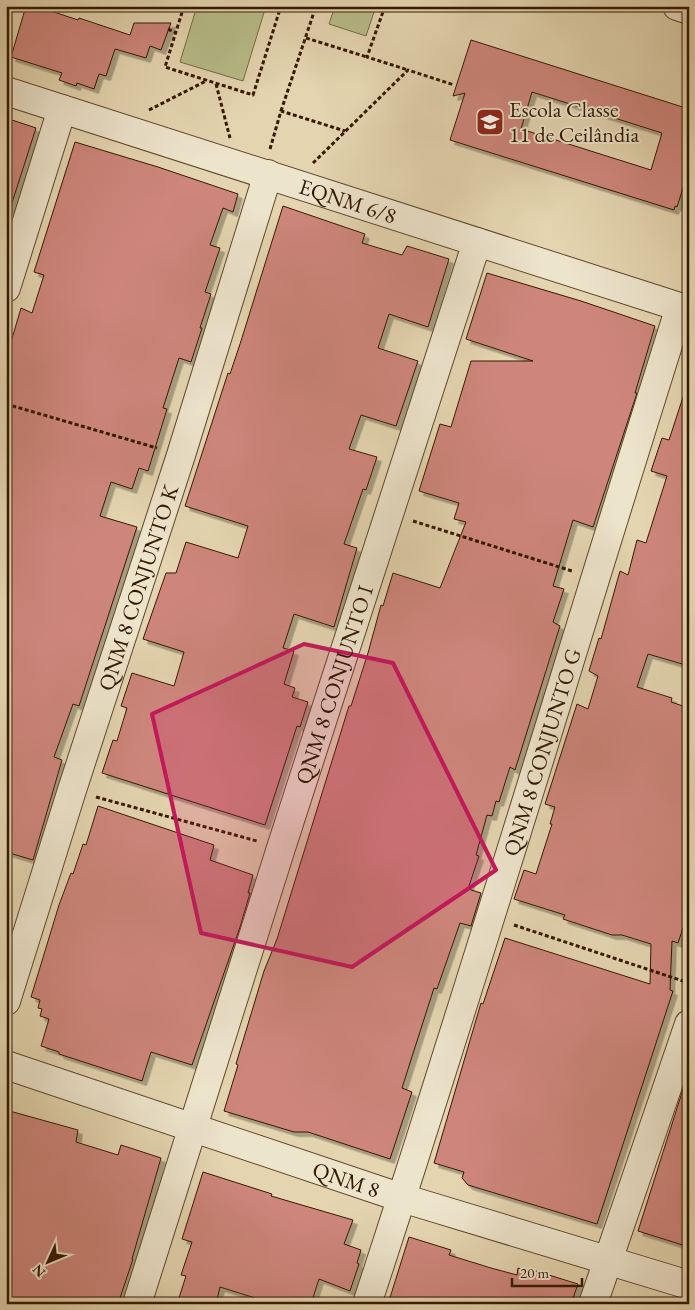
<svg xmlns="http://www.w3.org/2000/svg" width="695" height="1310" font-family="'EB Garamond',serif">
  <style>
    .green { fill: #b7bc89; stroke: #766a44 }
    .building { fill: #ce867c; stroke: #341800; fill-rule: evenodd; filter: url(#shadow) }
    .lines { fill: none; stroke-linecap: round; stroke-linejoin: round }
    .minor-casing { stroke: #60472c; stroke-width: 30 }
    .path { stroke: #341800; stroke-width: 3; stroke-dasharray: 4 2.5; stroke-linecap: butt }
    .minor { stroke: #ede4cc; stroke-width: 28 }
    .marked { fill: #c2185b; fill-opacity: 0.2; stroke: #c2185b; stroke-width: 4; stroke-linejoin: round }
    .labels { text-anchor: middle; stroke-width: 4; stroke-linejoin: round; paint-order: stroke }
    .poi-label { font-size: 22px; fill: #341800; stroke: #ede4cc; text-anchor: start }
    .street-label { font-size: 22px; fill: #341800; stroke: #ede4cc }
  </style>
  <defs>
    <filter id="shadow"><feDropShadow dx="4.5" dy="4.5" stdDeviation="0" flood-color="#0004"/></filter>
  </defs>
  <rect width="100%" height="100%" fill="#e4d5b0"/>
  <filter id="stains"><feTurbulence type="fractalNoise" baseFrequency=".004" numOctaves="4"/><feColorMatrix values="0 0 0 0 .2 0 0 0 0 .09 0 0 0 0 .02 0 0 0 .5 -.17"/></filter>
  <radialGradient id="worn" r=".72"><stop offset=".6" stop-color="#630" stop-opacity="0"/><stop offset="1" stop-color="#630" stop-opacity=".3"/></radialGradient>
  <g class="green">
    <path d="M197 6H266L243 81 180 62Z"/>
    <path d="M335 6H376L366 36 329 24Z"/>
  </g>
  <g class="building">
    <path d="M26 6H36L78 20 79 18 130 35 134 23H171L161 50 150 46 146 58 115 49 106 76 99 74 94 89 77 83 76 86 59 80 62 73 11 57Z"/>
    <path d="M471 40 689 109V169L677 207 675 206 674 210 450 140 465 93 453 96ZM532 92 662 133 651 170 521 129Z"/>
    <path d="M6 118 36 128 10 209 6 208Z"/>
    <path d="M75 142 158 167 238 194 233 212 223 208 210 245 220 248 205 292 211 294 200 328H202L191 362 179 358 163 408 167 409 148 471 139 468 132 489 111 482 100 516 137 527 79 706 73 704 54 757 62 760 33 860 6 852V359L21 308 32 313 44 275 34 272Z"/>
    <path d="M283 206 365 234 362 243 402 255 407 246 449 259 428 327 389 314 378 348 418 361 396 426 361 415 349 449 377 457 366 490 363 489 344 544 357 548 334 627 294 614 283 648 294 651 284 684 295 688 292 697 308 702 300 727 297 726 265 825 102 773 113 740 117 741 127 708 121 706 132 673 174 686 184 652 143 639 166 573H176L186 542 238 558 248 526 185 506 228 373 230 374 241 341Z"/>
    <path d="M487 273 581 301 655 326 635 393H637L593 527 573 520 553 586 564 589 553 622 560 626 515 770 510 767 499 802 496 801 492 816 487 815 476 855 479 856 468 889 481 893 471 926 460 923 437 989 434 988 402 1088 412 1092 390 1159 308 1132H294L224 1111 238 1065 236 1064 264 971 277 939 349 706H351L368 653 381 605 383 606 393 573 440 588 466 522 454 519 459 503 419 491 440 424 451 427 471 361H533L466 339Z"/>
    <path d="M685 391 689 392V666L648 654 637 687 672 698 671 702 689 708V910L678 943 672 941 670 990 673 991 597 1224 468 1185 462 1178 464 1172 434 1163 481 1003 483 1004 505 938 650 984 651 944 622 935H612L563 919 565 915 514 899 524 870 536 874 552 824H550L555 807 545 804 577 704 588 709 598 676 589 671 599 638 601 639 620 571 628 575 637 540 646 543 667 476 651 471 662 438 669 440Z"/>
    <path d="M98 806 214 845 210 860 253 875 248 893H250L240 927 192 1065 151 1052 142 1081 59 1054V1052L41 1046 49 1019 40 1016 42 1009 38 1008 40 1000 31 997 59 905 71 873 73 874 83 844 86 845Z"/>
    <path d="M685 1083 689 1084V1247L638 1231Z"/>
    <path d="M6 1110 78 1130 76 1142 118 1155 121 1145 161 1158 132 1259H133L118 1304H6Z"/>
    <path d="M203 1172 272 1194 271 1196 353 1220 344 1244 361 1250 357 1263 359 1264 350 1291 319 1279 311 1304H253L255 1298 220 1287 216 1304H177L186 1276 181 1275 192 1242 182 1239Z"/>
    <path d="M409 1237 451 1250 449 1255 491 1268 517 1275 518 1268 536 1274V1271L578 1284 571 1304H388Z"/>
  </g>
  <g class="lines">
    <defs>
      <g id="minor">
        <path d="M677 6 689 10"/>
        <path id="s1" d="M6 91 689 310"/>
        <path d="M6 288 62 109"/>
        <path id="s2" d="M6 1001 72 790 181 455 268 174"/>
        <path id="s3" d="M6 1065 402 1198 689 1285"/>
        <path id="s4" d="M137 1304 281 848 477 242"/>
        <path id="s5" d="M367 1304C476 973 575 639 680 307"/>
        <path d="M593 1304 689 1024"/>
      </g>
    </defs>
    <use href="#minor" class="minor-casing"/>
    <g class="path">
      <path d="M184 6 165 67 253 95 281 6"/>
      <path d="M385 6 367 57 408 70"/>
      <path d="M168 29 176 33"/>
      <path d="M306 38 367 57"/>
      <path d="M216 84 230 138"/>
      <path d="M149 110 206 81"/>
      <path d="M281 111 316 6"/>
      <path d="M270 149 281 111 345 131"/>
      <path d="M313 163 408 70 454 85"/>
      <path d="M6 404 157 448"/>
      <path d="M413 521 572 571"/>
      <path d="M96 797 257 841"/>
      <path d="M514 925 689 983"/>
    </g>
    <use href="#minor" class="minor"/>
  </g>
  <path class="marked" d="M304 644 393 663 496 870 352 967 201 933 152 714Z"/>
  <defs>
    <symbol id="school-square" viewBox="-11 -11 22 22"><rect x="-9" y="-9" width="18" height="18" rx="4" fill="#8f2418" stroke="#ede4cc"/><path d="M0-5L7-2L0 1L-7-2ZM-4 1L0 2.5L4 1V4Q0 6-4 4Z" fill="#fff"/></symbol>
  </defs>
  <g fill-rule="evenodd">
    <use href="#school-square" x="474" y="106" width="32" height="32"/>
  </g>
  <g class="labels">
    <g class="poi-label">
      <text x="509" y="117">Escola Classe<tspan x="509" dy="25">11 de Ceilândia</tspan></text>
    </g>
    <g class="street-label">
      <text dy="8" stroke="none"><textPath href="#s1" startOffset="359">EQNM 6/8</textPath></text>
      <text dy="8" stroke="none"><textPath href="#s2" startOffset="434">QNM 8 CONJUNTO K</textPath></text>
      <text dy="8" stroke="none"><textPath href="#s4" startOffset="650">QNM 8 CONJUNTO I</textPath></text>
      <text dy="8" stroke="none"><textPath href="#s5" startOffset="579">QNM 8 CONJUNTO G</textPath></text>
      <text dy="8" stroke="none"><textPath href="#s3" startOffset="359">QNM 8</textPath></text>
    </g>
  </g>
  <rect width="695" height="1310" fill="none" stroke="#e4d5b0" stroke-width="25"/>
  <rect x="8" y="8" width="680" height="1295" fill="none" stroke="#341800" stroke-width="2.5"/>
  <rect x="12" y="12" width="670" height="1285" fill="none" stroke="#341800"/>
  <g transform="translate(48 1262) rotate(226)" stroke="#ede4cc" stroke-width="4" paint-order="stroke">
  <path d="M0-4L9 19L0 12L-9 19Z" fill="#341800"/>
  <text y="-8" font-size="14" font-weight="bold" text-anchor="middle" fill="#341800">N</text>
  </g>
  <path d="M512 1278v8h70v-8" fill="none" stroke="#341800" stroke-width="2.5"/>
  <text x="520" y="1278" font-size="15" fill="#341800" stroke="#ede4cc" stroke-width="4" paint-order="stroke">20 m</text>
  <rect width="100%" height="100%" filter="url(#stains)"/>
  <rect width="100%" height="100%" fill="url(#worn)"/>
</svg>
